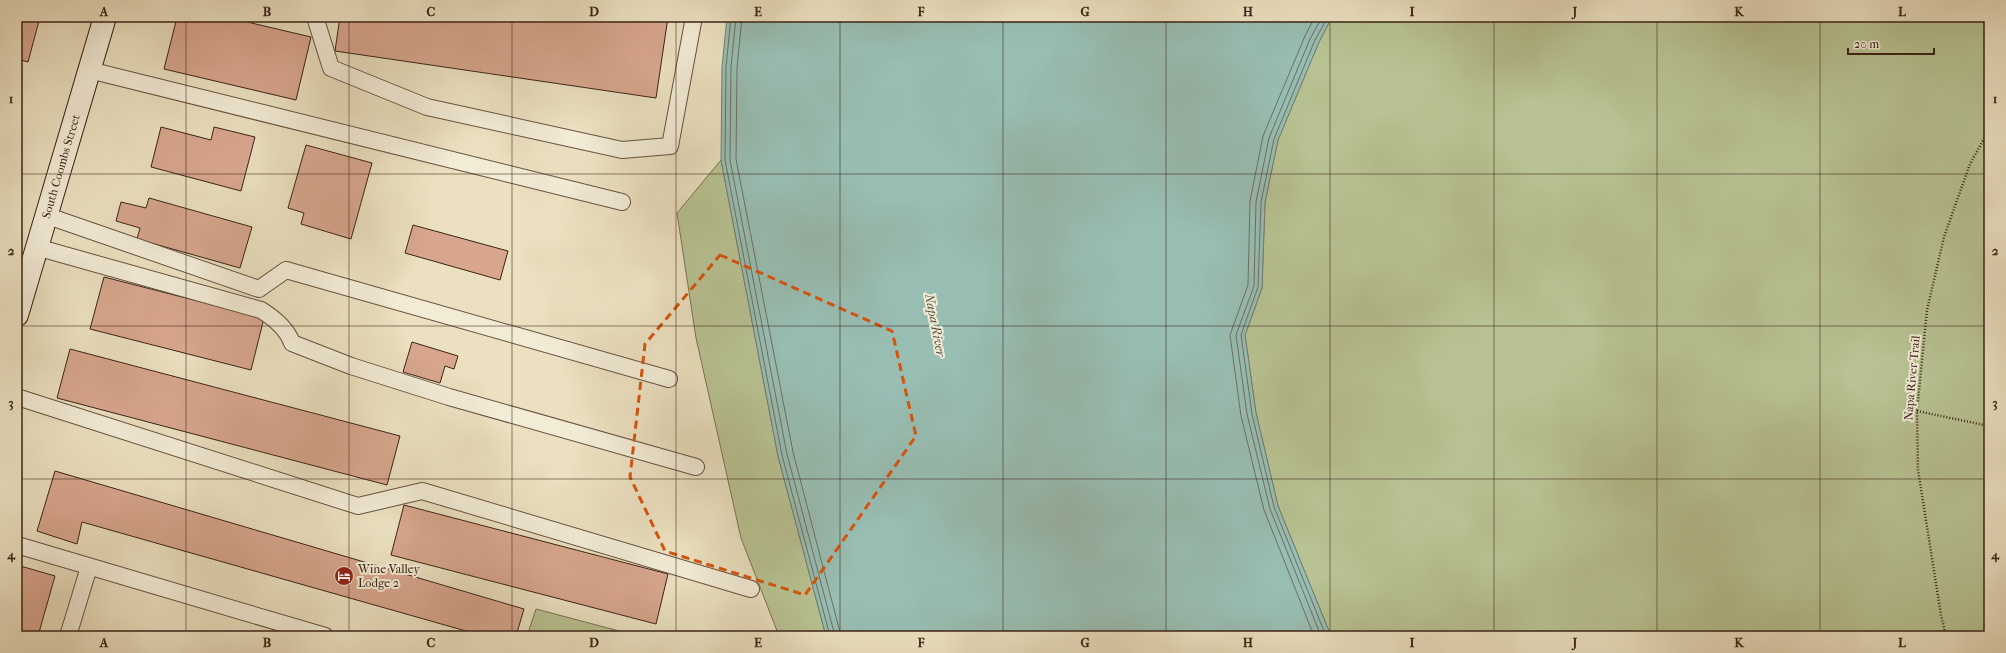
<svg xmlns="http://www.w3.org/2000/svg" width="2006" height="653" font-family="'IM FELL French Canon',serif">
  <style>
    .green { fill: #b8c292; stroke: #7a7254 }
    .water { fill: #98bdb2; stroke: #737f74 }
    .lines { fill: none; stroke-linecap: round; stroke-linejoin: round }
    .shore { stroke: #6a7064; stroke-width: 1 }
    .building { fill: #d7a68d; stroke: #3b2316 }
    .lane-casing { stroke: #675240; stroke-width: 18 }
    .secondary-casing { stroke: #3b2316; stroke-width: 24 }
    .path { stroke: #3b2316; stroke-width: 2.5; stroke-dasharray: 1 2; stroke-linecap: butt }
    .lane { stroke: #f2ebd6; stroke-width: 16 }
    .secondary { stroke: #f2ebd6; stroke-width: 22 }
    .marked { fill: none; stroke: #d7540d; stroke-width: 3; stroke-dasharray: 8 5; stroke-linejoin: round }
    .grid { fill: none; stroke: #3b2316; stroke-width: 1; stroke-opacity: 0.55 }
    .labels { text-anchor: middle; stroke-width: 4; stroke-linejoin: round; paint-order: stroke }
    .street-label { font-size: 12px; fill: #3b2316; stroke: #f2ebd6 }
    .poi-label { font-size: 12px; fill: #3b2316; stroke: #f2ebd6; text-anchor: start }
    .water-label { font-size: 13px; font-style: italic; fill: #575145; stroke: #f2ebd6 }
    .neatline { fill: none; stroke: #3b2316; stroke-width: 1.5 }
    .grid-label { font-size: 13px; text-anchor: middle; font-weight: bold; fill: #3b2316 }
  </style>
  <rect width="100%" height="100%" fill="#ebe0c0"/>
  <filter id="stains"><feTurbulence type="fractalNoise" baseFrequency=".005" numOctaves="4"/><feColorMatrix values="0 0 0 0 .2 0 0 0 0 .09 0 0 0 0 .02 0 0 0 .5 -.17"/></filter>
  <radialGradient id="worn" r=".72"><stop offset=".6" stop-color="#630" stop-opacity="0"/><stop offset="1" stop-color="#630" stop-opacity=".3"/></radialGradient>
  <g class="green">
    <path d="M1332 17H1989V636H1331L1278 506 1256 413 1245 335 1262 288 1265 202 1278 140 1319 42Z"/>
    <path d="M721 160 778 456 826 636H779L741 538 696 338 677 213Z"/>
    <path d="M536 609 638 636H527Z"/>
  </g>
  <path class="water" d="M727 17H1332L1319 42 1278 140 1265 202 1262 288 1245 335 1256 413 1278 506 1331 636H826L778 456 721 160 722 67Z"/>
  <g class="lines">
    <g class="shore">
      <path d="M731 17 726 67 725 160 782 455 830 636"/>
      <path d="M736 17 731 67 730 160 787 454 835 636"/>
      <path d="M742 17 737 68 736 159 793 452 841 636"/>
      <path d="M1314 636 1264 510 1241 416 1230 335 1248 285 1250 201 1263 136 1305 36 1315 17"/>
      <path d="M1321 636 1270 509 1247 414 1236 335 1254 286 1256 202 1269 138 1310 39 1322 17"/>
      <path d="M1326 636 1274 507 1252 414 1241 335 1258 287 1261 202 1274 139 1315 40 1328 17"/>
    </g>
  </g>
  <g class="building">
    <path d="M17 17H40L28 62 17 59Z"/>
    <path d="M177 17H226L311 37 296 100 164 69Z"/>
    <path d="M340 17H668L656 98 335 51Z"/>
    <path d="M161 127 211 140 214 127 255 137 241 191 151 167Z"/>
    <path d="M306 145 372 163 351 239 301 224 304 213 288 208Z"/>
    <path d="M149 198 252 227 240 268 137 239 140 228 116 221 121 202 146 208Z"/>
    <path d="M413 225 508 251 500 280 405 253Z"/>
    <path d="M104 277 264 318 251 370 90 329Z"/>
    <path d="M412 342 458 356 454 369 445 366 440 383 403 372Z"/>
    <path d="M70 349 400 436 387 485 57 398Z"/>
    <path d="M55 471 524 609 516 636H472L473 633 82 522 77 544 37 531Z"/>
    <path d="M404 505 668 574 656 624 391 555Z"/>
    <path d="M17 565 55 576 38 636H17Z"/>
  </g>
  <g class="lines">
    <defs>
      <g id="lane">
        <path d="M315 17 331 68 427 107 622 150 670 146 694 17"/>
        <path d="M89 70 622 202"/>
        <path d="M45 215 259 289 286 270 669 379"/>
        <path d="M36 247 261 310C274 318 287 329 292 343L351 366 449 397 696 467"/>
        <path d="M17 397 358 506 422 491 751 589"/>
        <path d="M17 545 325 636"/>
        <path d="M68 636 89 567"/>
      </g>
      <g id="secondary">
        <path id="s1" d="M17 315 105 17"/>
      </g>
    </defs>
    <use href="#lane" class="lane-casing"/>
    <use href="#secondary" class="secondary-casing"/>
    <g class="path">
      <path d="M1917 411 1989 426"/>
      <path d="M1946 636 1941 615 1918 470 1917 411 1927 310 1944 237 1970 164 1989 130"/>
    </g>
    <use href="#lane" class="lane"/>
    <use href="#secondary" class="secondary"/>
  </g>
  <path class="marked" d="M720 255 892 331 916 436 805 595 665 551 630 477 645 344Z"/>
  <path class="grid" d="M186 17V636M349 17V636M512 17V636M676 17V636M840 17V636M1003 17V636M1166 17V636M1330 17V636M1494 17V636M1657 17V636M1820 17V636M17 174H1989M17 326H1989M17 479H1989"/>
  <defs>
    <symbol id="hotel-disc" viewBox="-11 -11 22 22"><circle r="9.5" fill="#8f2418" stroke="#f2ebd6"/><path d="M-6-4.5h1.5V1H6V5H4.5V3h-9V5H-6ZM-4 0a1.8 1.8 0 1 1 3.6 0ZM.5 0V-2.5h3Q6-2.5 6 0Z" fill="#fff"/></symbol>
  </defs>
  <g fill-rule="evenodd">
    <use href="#hotel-disc" x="333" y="565" width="22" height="22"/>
  </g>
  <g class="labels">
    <g class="street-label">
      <text dy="4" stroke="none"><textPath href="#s1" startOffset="155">South Coombs Street</textPath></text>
      <text transform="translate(1912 378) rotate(-85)" y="4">Napa River Trail</text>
    </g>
    <g class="poi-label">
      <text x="358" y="573">Wine Valley<tspan x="358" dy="14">Lodge 2</tspan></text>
    </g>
    <g class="water-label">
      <text transform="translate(936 325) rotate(79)" y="5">Napa River</text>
    </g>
  </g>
  <rect width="2006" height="653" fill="none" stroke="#ebe0c0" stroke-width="44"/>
  <path d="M1848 48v6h86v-6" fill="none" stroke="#3b2316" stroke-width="2"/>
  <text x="1854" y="48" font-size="12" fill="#3b2316" stroke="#f2ebd6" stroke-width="3" paint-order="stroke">20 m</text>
  <rect x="22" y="22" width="1962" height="609" class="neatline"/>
  <g class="grid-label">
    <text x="104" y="16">A</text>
    <text x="267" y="16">B</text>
    <text x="431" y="16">C</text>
    <text x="594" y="16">D</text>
    <text x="758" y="16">E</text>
    <text x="921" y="16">F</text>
    <text x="1085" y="16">G</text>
    <text x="1248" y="16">H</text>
    <text x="1412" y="16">I</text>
    <text x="1575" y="16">J</text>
    <text x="1739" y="16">K</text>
    <text x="1902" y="16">L</text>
    <text x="11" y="103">1</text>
    <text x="1995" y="103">1</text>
    <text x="11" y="255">2</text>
    <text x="1995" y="255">2</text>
    <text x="11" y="407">3</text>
    <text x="1995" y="407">3</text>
    <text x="11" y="559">4</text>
    <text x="1995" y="559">4</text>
    <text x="104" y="647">A</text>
    <text x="267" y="647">B</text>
    <text x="431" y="647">C</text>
    <text x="594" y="647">D</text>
    <text x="758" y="647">E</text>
    <text x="921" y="647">F</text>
    <text x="1085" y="647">G</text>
    <text x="1248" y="647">H</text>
    <text x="1412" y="647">I</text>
    <text x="1575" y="647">J</text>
    <text x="1739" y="647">K</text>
    <text x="1902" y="647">L</text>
  </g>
  <rect width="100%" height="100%" filter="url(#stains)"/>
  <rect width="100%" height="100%" fill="url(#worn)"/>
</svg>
